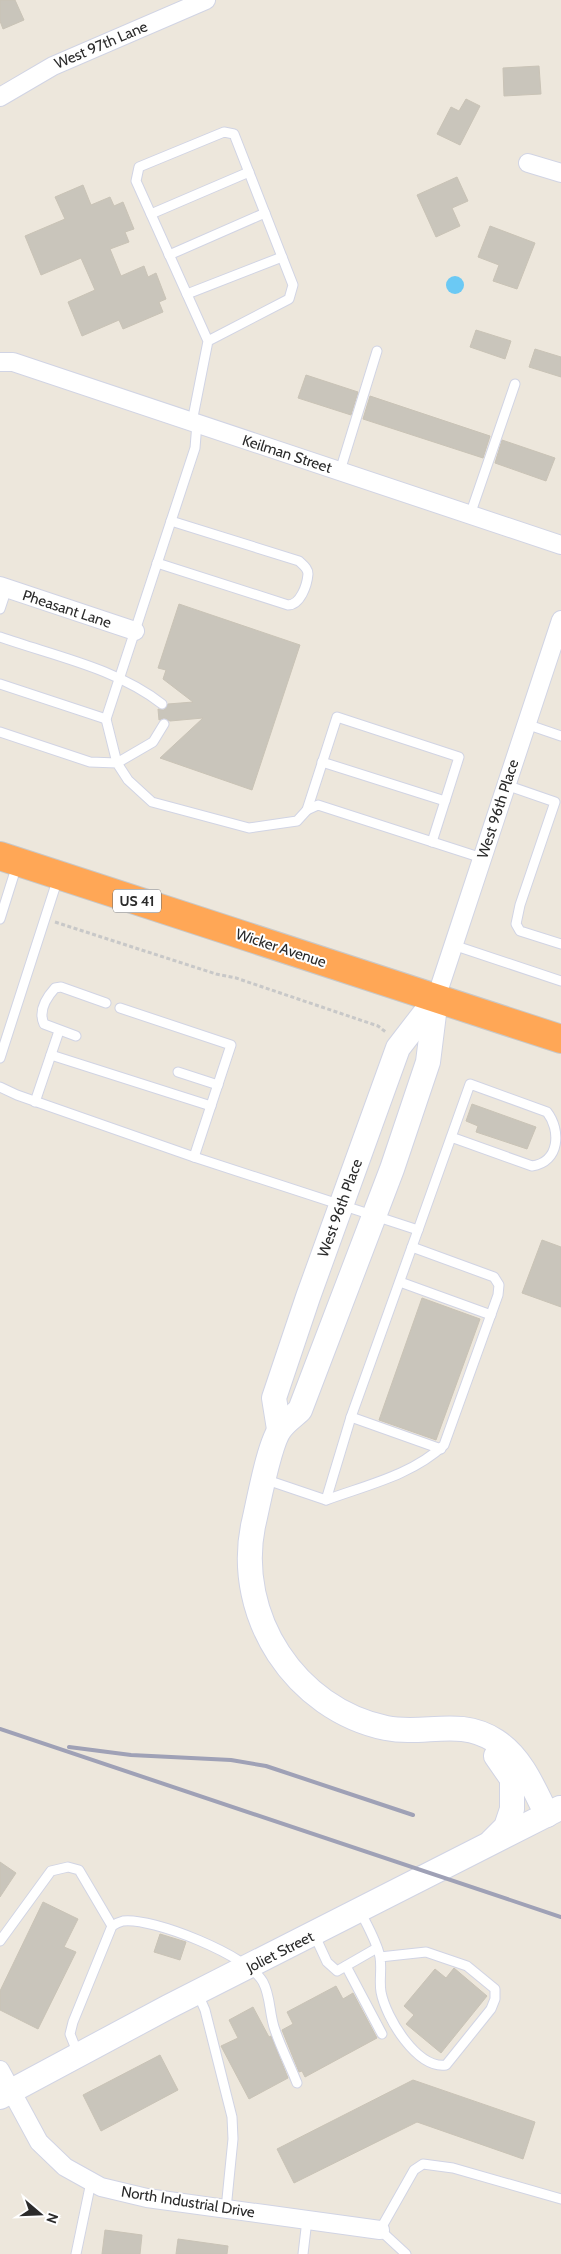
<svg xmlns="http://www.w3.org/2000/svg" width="561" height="2254" font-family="Cabin,sans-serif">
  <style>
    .water { fill: #6bc9f4 }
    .building { fill: #c9c5bb; stroke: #c9c3b6 }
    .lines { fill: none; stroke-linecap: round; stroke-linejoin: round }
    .lane-casing { stroke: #d1d4e4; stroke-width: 11 }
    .street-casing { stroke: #d1d4e4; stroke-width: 20 }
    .secondary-casing { stroke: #d1d4e4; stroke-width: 26 }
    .highway-casing { stroke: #c8c8c8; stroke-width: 30 }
    .path { stroke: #c8c8c8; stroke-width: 3; stroke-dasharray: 4 2.5; stroke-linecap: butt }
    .lane { stroke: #fff; stroke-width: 9 }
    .street { stroke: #fff; stroke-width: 18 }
    .secondary { stroke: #fff; stroke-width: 24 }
    .highway { stroke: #ffa756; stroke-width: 28 }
    .rail { stroke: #9fa1b6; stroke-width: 4 }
    .labels { text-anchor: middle; stroke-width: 4; stroke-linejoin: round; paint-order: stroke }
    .shield { fill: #fff; stroke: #6b6b6b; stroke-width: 1 }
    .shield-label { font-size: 14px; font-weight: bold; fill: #2b2b2b }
    .street-label { font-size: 15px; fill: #2b2b2b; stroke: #fff }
  </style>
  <rect width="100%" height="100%" fill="#ede7dc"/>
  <circle class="water" cx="455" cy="285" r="9"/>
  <g class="building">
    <path d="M0 0H15L24 20 3 29 0 21Z"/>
    <path d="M539 66 541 94 504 96 503 68Z"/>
    <path d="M466 99 480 106 460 145 437 134 451 107 459 111Z"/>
    <path d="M457 177 468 201 452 208 460 226 436 237 417 195Z"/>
    <path d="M83 185 91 205 110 197 114 206 123 202 134 229 125 232 129 242 110 249 121 276 144 266 148 277 156 273 166 299 159 302 163 312 123 329 119 320 82 336 68 302 95 290 81 258 41 275 25 236 65 219 55 197Z"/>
    <path d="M490 226 535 243 517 289 493 281 499 265 478 257Z"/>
    <path d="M476 330 511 341 505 359 470 347Z"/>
    <path d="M535 349 561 357V377L529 367Z"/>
    <path d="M306 375 358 392 351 415 298 398Z"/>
    <path d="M370 396 490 436 483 458 363 419Z"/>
    <path d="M502 440 555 458 546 481 495 463Z"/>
    <path d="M179 604 300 645 252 790 160 758 203 718 170 721 164 718 159 720 158 709 164 710 168 704 193 702 163 679 166 670 158 668Z"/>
    <path d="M472 1104 536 1127 527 1149 476 1132 478 1126 466 1121Z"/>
    <path d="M542 1240 561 1247V1307L522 1293Z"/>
    <path d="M422 1298 480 1319 436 1440 379 1420Z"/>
    <path d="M0 1862 16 1873 0 1897Z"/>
    <path d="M43 1902 78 1919 64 1947 76 1952 38 2029 0 2010V1991Z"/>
    <path d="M160 1934 186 1942 180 1960 154 1952Z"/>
    <path d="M454 1968 487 1996 441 2053 406 2024 414 2015 404 2006 435 1969 446 1978Z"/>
    <path d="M336 1986 343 1999 353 1993 377 2038 305 2077 302 2071 299 2072 282 2030 293 2024 287 2012Z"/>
    <path d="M253 2007 269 2037 271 2036 288 2078 249 2099 221 2046 238 2038 229 2020Z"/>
    <path d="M160 2055 178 2090 101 2131 83 2095Z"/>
    <path d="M413 2080 535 2122 523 2159 417 2122 294 2183 277 2149Z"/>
    <path d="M105 2230 142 2235 140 2254H102Z"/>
    <path d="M178 2239 228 2246 227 2254H176Z"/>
  </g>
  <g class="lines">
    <defs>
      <g id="lane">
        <path d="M151 214 249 172"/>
        <path d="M169 255 265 213"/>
        <path d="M187 294 282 257"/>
        <path d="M192 422 208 341 136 181 139 167 224 132 234 134 293 285 289 299 208 341"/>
        <path d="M340 471 377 351"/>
        <path d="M470 515 515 384"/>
        <path d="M157 563 288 605C300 605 307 586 308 574 308 568 303 565 299 561L171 521"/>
        <path d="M0 609 7 588"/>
        <path d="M0 637C54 656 116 668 162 704"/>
        <path d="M0 684 106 719"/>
        <path d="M164 724 153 742 117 763 106 719 195 448 197 423"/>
        <path d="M526 724 561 736"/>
        <path d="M0 732 90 762 117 763 128 780 152 802 249 828 297 821 307 810 318 805 482 858"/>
        <path d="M322 762 445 801"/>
        <path d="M506 785 555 802 520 905 516 924 520 931 561 944"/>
        <path d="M307 810 337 717 459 757 432 842"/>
        <path d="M0 919 17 865"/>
        <path d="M453 945 561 981"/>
        <path d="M120 1008 231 1045 194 1157"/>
        <path d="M76 1036 44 1024C38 1011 46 998 55 988L61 987 106 1003"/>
        <path d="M51 1055 211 1106"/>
        <path d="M0 1058 58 878"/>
        <path d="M178 1072 218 1085"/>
        <path d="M0 1087 17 1095 194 1157 418 1230 470 1084 547 1112C561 1130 560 1162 532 1166L451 1137"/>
        <path d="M35 1102 59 1031"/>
        <path d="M400 1282 491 1315"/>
        <path d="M351 1417 441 1449"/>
        <path d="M264 1479 326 1500 351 1417 418 1230"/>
        <path d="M326 1500C367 1485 412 1475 444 1445L498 1295 499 1285 494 1277 412 1247"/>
        <path d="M360 1911C367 1925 377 1942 380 1957 382 1969 379 1981 381 1992 386 2018 417 2069 446 2065L491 2009 495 1999V1989L467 1966 426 1952 380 1957"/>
        <path d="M314 1934 327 1962 337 1971 377 1948"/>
        <path d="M0 1941 51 1871 68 1867 79 1870 112 1926"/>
        <path d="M346 1966 382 2034"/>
        <path d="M198 1994 205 2010 232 2117 233 2139 226 2209"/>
        <path d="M78 2054 70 2034 73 2022 112 1926C115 1924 119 1922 123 1921 152 1917 249 1956 263 1982 271 1997 269 2014 275 2030 281 2048 290 2065 297 2083"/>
        <path d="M76 2254 91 2182"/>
        <path d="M303 2254 307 2220"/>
        <path d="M406 2254 380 2230 414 2170 423 2164 453 2168 561 2199"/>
      </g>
      <g id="street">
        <path d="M0 97 53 66 206 0"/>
        <path d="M528 163 561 173"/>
        <path d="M0 362H13L561 545"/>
        <path d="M0 586 135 631"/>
        <path d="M436 998 561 620"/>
        <path d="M0 2070 39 2142 65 2167 101 2187 147 2198 380 2230"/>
      </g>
      <g id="secondary">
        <path d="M436 998 428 1062 392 1169 300 1410C294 1416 286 1421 281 1428 269 1442 258 1506 253 1526 235 1616 295 1709 386 1728 425 1736 459 1717 496 1741 522 1758 534 1789 547 1815"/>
        <path d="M279 1429 274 1398 308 1297 398 1048 435 1000"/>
        <path d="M492 1841 506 1827 512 1809V1779L496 1756"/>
        <path d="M0 2097 168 2007 560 1808"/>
      </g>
      <path id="highway" d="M0 856 561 1039"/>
    </defs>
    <use href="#lane" class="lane-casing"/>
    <use href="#street" class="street-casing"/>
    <use href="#secondary" class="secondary-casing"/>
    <use href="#highway" class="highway-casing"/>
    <path class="path" d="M55 922 216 974 236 978 378 1026 387 1033"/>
    <use href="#lane" class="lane"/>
    <use href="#street" class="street"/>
    <use href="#secondary" class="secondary"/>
    <use href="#highway" class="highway"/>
    <g class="rail">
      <path d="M0 1729 561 1917"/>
      <path d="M69 1747 131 1755 231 1760 266 1766 413 1815"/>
    </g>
  </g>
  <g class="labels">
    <rect class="shield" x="113" y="889.5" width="48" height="23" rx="4"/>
    <g class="shield-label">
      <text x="137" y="906">US 41</text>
    </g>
    <g class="street-label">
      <text transform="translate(101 45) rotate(-23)" y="5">West 97th Lane</text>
      <text transform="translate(287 454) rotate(18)" y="5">Keilman Street</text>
      <text transform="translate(67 609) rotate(18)" y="5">Pheasant Lane</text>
      <text transform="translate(498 809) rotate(-72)" y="5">West 96th Place</text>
      <text transform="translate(281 948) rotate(18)" y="5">Wicker Avenue</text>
      <text transform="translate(340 1208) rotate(-70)" y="5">West 96th Place</text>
      <text transform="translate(280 1952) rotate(-27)" y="5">Joliet Street</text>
      <text transform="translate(188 2202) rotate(9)" y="5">North Industrial Drive</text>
    </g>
  </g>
  <g transform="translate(40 2214) rotate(109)" stroke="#ffffff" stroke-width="4" paint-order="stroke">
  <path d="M0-4L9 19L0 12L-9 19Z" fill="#2b2b2b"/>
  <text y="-8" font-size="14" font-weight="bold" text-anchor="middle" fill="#2b2b2b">N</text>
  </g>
</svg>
